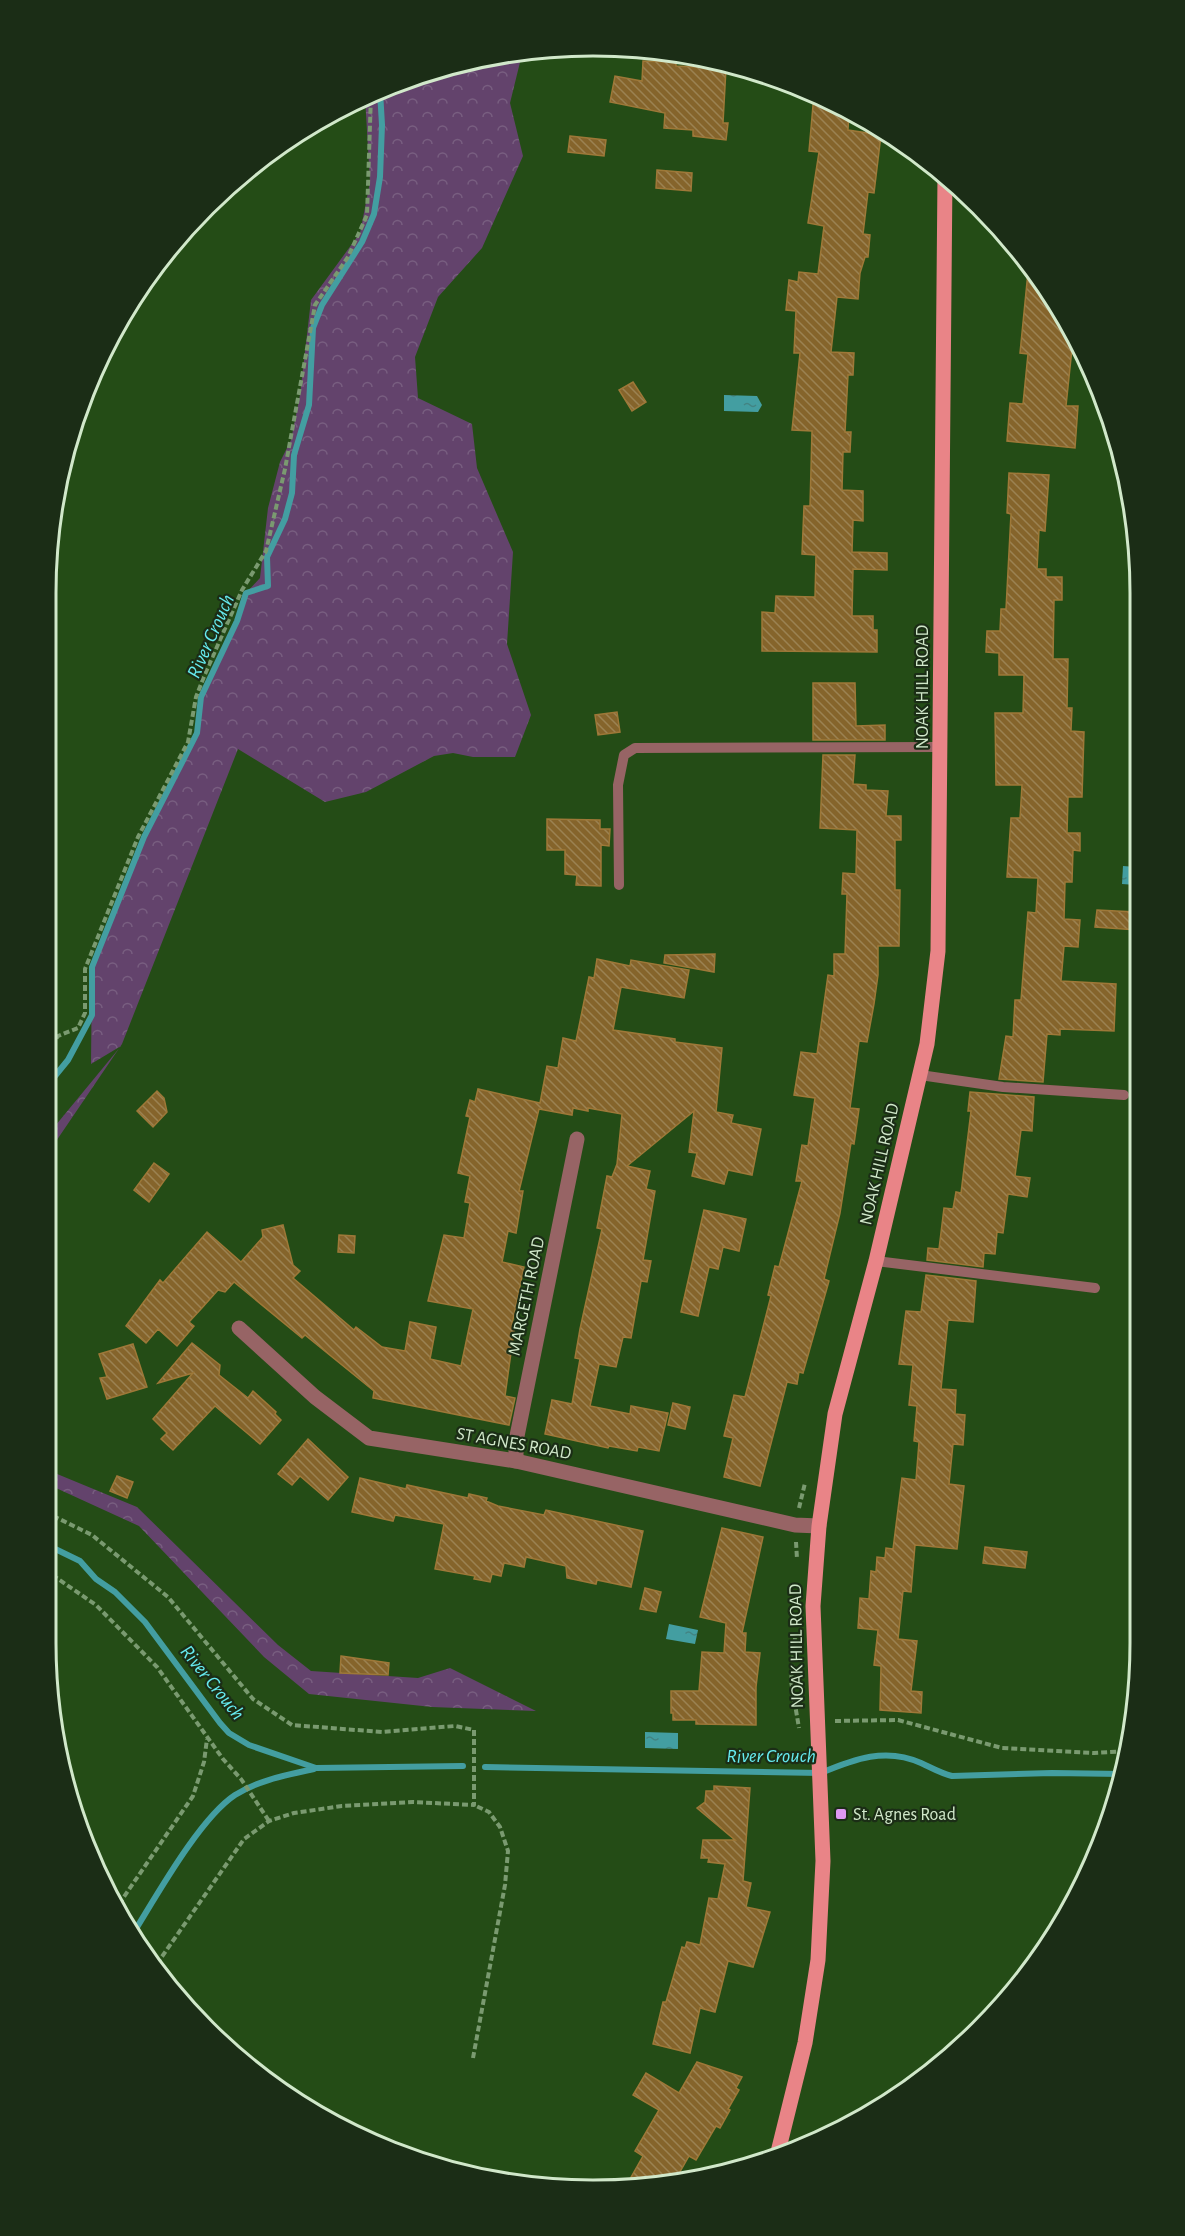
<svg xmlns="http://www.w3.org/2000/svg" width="1185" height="2236" font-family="'Alegreya Sans',sans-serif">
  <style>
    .forest { fill: url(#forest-crowns) }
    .water { fill: url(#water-ripples) }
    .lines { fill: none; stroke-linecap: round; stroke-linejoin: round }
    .stream { stroke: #439ea1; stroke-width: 6 }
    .building { fill: url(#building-back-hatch); stroke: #9e7838; stroke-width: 1.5 }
    .path { stroke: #7a9a70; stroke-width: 4; stroke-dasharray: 6 3; stroke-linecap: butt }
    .service { stroke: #976465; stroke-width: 10 }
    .minor { stroke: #976465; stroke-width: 15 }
    .primary { stroke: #e98487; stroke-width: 15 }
    .poi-dot { fill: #de98f2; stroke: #1b2d16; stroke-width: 2 }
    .labels { text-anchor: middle; stroke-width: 4.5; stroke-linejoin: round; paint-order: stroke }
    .street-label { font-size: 18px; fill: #d1e8ca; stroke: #1b2d16 }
    .poi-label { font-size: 18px; fill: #d1e8ca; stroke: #1b2d16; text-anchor: start }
    .water-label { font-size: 20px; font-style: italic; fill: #66ebf0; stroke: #1b2d16 }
    .rim { fill: none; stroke: #d1e8ca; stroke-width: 3 }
  </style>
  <defs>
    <pattern id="forest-crowns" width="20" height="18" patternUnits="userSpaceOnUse" patternTransform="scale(1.5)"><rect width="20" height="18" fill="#63436c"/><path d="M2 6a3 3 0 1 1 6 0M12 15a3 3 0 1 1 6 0" fill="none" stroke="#785e80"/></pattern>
    <pattern id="water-ripples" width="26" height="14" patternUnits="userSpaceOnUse" patternTransform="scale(1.5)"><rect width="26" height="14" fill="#439ea1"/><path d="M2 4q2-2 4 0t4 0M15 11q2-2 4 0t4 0" fill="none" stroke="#428483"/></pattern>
    <pattern id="building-back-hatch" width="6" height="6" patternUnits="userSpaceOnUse" patternTransform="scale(1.5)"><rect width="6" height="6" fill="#85642b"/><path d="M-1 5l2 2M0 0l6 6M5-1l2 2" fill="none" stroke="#9b8252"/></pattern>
  </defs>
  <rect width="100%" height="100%" fill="#244c16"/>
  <g class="forest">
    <path d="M523 50 510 103 523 156 482 248 438 297 415 357 418 398 472 424 477 468 513 552 507 644 531 715 515 757H473L453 753 434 756 366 792 325 802 238 749 122 1044 46 1156V1137L121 1046 91 1064 92 967 144 837 197 733 201 697 237 621 246 593 260 578 268 508 280 462 291 440 300 395 311 300 360 233 370 182 365 97 417 74Z"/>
    <path d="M45 1469 137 1507 278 1645 311 1671 418 1678 450 1668 536 1711 432 1707 309 1694 264 1657 139 1526 45 1483Z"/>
  </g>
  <g class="water">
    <path d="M724 395 757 396 762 405 758 412 724 411Z"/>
    <path d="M1123 866 1136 867V885L1122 884Z"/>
    <path d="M669 1624 698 1630 695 1644 666 1639Z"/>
    <path d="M645 1732 678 1733V1749L645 1748Z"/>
  </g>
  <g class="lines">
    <g class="stream">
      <path d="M46 1087 68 1060 92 1015V967L144 837 197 733 201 697 237 621 246 593 268 586 267 557 285 519 292 493 294 455 309 405 313 328 322 305 362 242 374 214 380 177 382 125 380 91"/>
      <path d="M45 1544 80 1561 96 1579 115 1592 145 1622 220 1723 229 1733 249 1745 316 1768 463 1766"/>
      <path d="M485 1767 821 1773C854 1759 886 1747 921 1763 932 1768 940 1773 952 1776L1052 1773 1123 1774"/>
      <path d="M134 1932C157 1895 200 1818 235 1795 259 1780 287 1775 314 1769"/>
    </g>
  </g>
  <g class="building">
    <path d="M643 61 676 62V66L726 68 723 123H728L726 140 693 136V130L664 128 665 113 610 102 615 76 642 81Z"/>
    <path d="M814 94 835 102 849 111 848 130 881 135 874 193 868 192 863 234 870 235 868 257H865L860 273 858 299 837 297 831 352 854 353 853 375H848L845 432H851L850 452H843L842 490 863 491V521L853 520 852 552 887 553V570L853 569 852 616H873V630H877V652L762 651V612L775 613 776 596 815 597 816 555 802 554 804 506H810L812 431 792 430 800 353H794L796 311 786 310 789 280 798 282 799 272 818 274 824 226 808 223 819 152 809 151Z"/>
    <path d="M570 136 606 140 604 156 568 152Z"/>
    <path d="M657 170 692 173 691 191 656 188Z"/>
    <path d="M1029 262 1073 339 1066 406H1078L1075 448 1007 441 1010 403 1023 404 1028 354 1020 353Z"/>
    <path d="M633 382 646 402 632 411 619 390Z"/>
    <path d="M1009 473 1049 475 1045 531 1039 530 1037 569H1046V577H1062V600H1054L1053 659H1068L1067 708H1072L1071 731 1084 732 1082 797H1068L1067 833H1080V851L1073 850 1072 882H1065L1064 919 1080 920 1078 947 1064 946 1061 981 1116 984 1114 1031 1060 1029V1035L1047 1034 1043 1082 999 1079 1006 1036 1013 1037 1015 1000H1021L1028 912 1036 913 1038 878 1007 877 1011 818H1020L1022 785H996L995 713H1023L1024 675H999V653L986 652 987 631H1000L1001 609H1006L1011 514 1007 513Z"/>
    <path d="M813 683H855L856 726 885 725V740H813Z"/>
    <path d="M617 712 620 732 598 735 595 715Z"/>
    <path d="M823 755H855L853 784 866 785V790L888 791 886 816H901V840H895V890H900L899 946H878V975L874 1004 867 1042 859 1041 850 1108 859 1109 854 1144 851 1143 840 1213 824 1279 829 1281 803 1373 799 1372 797 1384 787 1382 760 1486 724 1477 733 1438 724 1436 734 1395 745 1397 771 1296 768 1295 775 1266 779 1267 802 1181H796L802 1145 808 1146 815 1098 794 1095 801 1052 817 1054 828 975 834 976V954H845L847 894H842L843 873 856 874 857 830 820 828Z"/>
    <path d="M547 819 600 820V829H610L609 846 601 845V886L576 885 577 875 565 874V850H547Z"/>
    <path d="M1097 910 1136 912 1137 930 1095 927Z"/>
    <path d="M715 954 714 972 664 963 665 955Z"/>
    <path d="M597 959 630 966 631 960 689 970 684 998 621 987 613 1030 675 1039V1042L722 1048 716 1112 733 1115 731 1123 761 1129 752 1175 728 1170 724 1184 692 1176 697 1153 689 1152 694 1111 627 1166 650 1171 646 1189 655 1191 643 1260 651 1261 647 1282 641 1281 631 1338 623 1337 616 1367 599 1364 590 1406 630 1414 631 1406 668 1413 659 1451 638 1447 637 1451 609 1446 608 1448 545 1434 552 1400 572 1404 580 1359 575 1358 580 1329 602 1229 597 1228 607 1176 612 1177 617 1164 622 1114 588 1108V1111L573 1108 572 1115 539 1109 519 1191H523L516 1233 508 1231 502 1262 524 1267 512 1324H515L505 1396 515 1398 509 1425 373 1398 374 1391 305 1335 302 1338 234 1282 225 1292 218 1290 201 1309 189 1322 194 1326 177 1346 158 1329 146 1343 126 1326 160 1280 163 1283 207 1232 241 1262 263 1237 262 1230 283 1225 293 1265 300 1271 293 1278 354 1330 356 1327 382 1347 405 1351 410 1322 436 1327 430 1359 461 1366 473 1309 428 1301 444 1235 464 1238 470 1203 465 1202 470 1176 458 1173 470 1117 466 1116 470 1100 475 1102 478 1089 540 1103 547 1066 558 1068 563 1038 576 1041 589 977 594 978Z"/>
    <path d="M157 1091 164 1098 167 1112 153 1127 137 1111Z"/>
    <path d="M970 1092 1034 1097 1032 1131 1021 1130 1015 1176 1030 1178 1027 1197 1008 1194 1003 1233 997 1232 995 1254 984 1253 983 1267 927 1260 928 1248 939 1249 944 1208 953 1209 956 1192 961 1193 971 1111H968Z"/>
    <path d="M154 1163 169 1174 149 1202 134 1190Z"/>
    <path d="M704 1210 746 1219 739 1251 723 1247 718 1269 709 1267 698 1316 681 1312Z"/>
    <path d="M339 1235 355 1236 354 1253 338 1252Z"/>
    <path d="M926 1275 976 1281 973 1322 948 1320 941 1389 956 1390 955 1414 965 1415 963 1445 953 1444 949 1484 964 1486 957 1549 915 1545 911 1592 903 1591 898 1639 917 1641 911 1691 922 1692 921 1713 880 1710 881 1666 874 1665 878 1630 858 1628 860 1598 869 1599 871 1571 876 1572 877 1557 885 1558 886 1548 893 1549 902 1478 916 1480 919 1442 914 1441 917 1406 909 1405 913 1365 899 1364 906 1311 921 1312Z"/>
    <path d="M192 1343 220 1365 219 1375 248 1398 253 1391 276 1412 275 1414 281 1420 260 1444 215 1406 173 1450 161 1439 167 1433 153 1419 193 1373 158 1383Z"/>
    <path d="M133 1344 147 1387 107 1399 100 1378 107 1377 99 1354Z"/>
    <path d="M673 1403 690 1407 685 1429 668 1425Z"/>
    <path d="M308 1439 348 1477 328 1500 300 1476 292 1485 278 1474Z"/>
    <path d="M117 1476 133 1482 127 1498 110 1491Z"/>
    <path d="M360 1478 406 1489 407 1485 468 1498 469 1494 487 1498 486 1501 498 1506 544 1515 546 1510 643 1531 631 1587 597 1580 596 1584 567 1578 566 1566 526 1557 524 1567 504 1563 501 1576 492 1574 490 1582 474 1579 475 1576 435 1569 444 1524 395 1515 393 1521 352 1512Z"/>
    <path d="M722 1528 763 1537 742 1633H746L745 1652 760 1653 756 1687V1725L696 1724V1720H673V1713H671V1691H699L702 1652 724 1653 726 1623 700 1617Z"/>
    <path d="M985 1547 1027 1552 1025 1568 983 1563Z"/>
    <path d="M645 1588 661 1592 656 1612 640 1609Z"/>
    <path d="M341 1656 389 1663 388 1675 340 1673Z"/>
    <path d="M714 1786 750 1788 743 1881 751 1883 746 1907 770 1912 753 1967 728 1961 715 2012 700 2008 690 2053 653 2044 663 2002H666L682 1947 685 1948 687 1942 700 1945 709 1898 718 1899 725 1864 708 1862 709 1858H701L703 1840H735L697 1808 705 1802 706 1791H714Z"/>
    <path d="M697 2062 742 2077 736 2088 739 2090 728 2109 730 2110 720 2128 716 2126 696 2160 689 2156 673 2184 625 2188 643 2156 635 2151 659 2110 633 2095 646 2073 679 2093Z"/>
  </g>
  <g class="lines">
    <g class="path">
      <path d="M46 1053 58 1036 78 1028 85 1013V969L138 837 188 742 196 697 205 674 242 590 266 551 285 469 315 305 348 257 367 215 371 95"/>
      <path d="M799 1508 805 1483"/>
      <path d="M45 1512 92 1535 168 1597 253 1699 292 1725 382 1732 455 1726 474 1730V1805L413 1802 342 1806 294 1813 269 1821 244 1839 154 1968"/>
      <path d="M796 1542 797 1559"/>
      <path d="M45 1570 96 1605 157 1667 223 1759 241 1779 269 1821"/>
      <path d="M795 1638 791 1681 799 1728"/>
      <path d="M835 1721 898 1720 1002 1748 1094 1753 1127 1751"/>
      <path d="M119 1904 193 1796 204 1762 207 1739"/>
      <path d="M473 2058 505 1885 508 1851 500 1827 489 1812 474 1805"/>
    </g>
    <g class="service">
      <path d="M619 885 618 785 624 755 635 748 941 747"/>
      <path d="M920 1075 1003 1087 1124 1095"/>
      <path d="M876 1261 1095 1288"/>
    </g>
    <g class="minor">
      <path d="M239 1328 315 1397 369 1438 516 1461 795 1525 819 1526"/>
      <path d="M516 1461V1441L577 1139"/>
    </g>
    <path class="primary" d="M778 2152 805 2043 818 1960 823 1861 813 1606 819 1526 835 1414 876 1261 927 1044 938 951 945 175"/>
  </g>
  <rect class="poi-dot" x="835" y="1808" width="12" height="12" rx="3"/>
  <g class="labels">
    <g class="street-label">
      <text transform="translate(922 687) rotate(-90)" y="6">NOAK HILL ROAD</text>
      <text transform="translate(879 1164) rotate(-77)" y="6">NOAK HILL ROAD</text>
      <text transform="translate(526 1296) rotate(-78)" y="6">MARGETH ROAD</text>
      <text transform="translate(514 1443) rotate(10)" y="6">ST AGNES ROAD</text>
      <text transform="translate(796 1646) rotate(-91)" y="6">NOAK HILL ROAD</text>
    </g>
    <g class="poi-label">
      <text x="853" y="1820">St. Agnes Road</text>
    </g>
    <g class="water-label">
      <text transform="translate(210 636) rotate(-66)" y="7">River Crouch</text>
      <text transform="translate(213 1682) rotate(51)" y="7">River Crouch</text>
      <text x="771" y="1762">River Crouch</text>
    </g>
  </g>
  <path d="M0 0H1185V2236H0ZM593 56H593A537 537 0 0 1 1130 593V1643A537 537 0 0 1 593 2180H593A537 537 0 0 1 56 1643V593A537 537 0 0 1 593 56Z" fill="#1b2d16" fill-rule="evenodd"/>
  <path class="rim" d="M593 56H593A537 537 0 0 1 1130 593V1643A537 537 0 0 1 593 2180H593A537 537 0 0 1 56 1643V593A537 537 0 0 1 593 56Z"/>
</svg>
